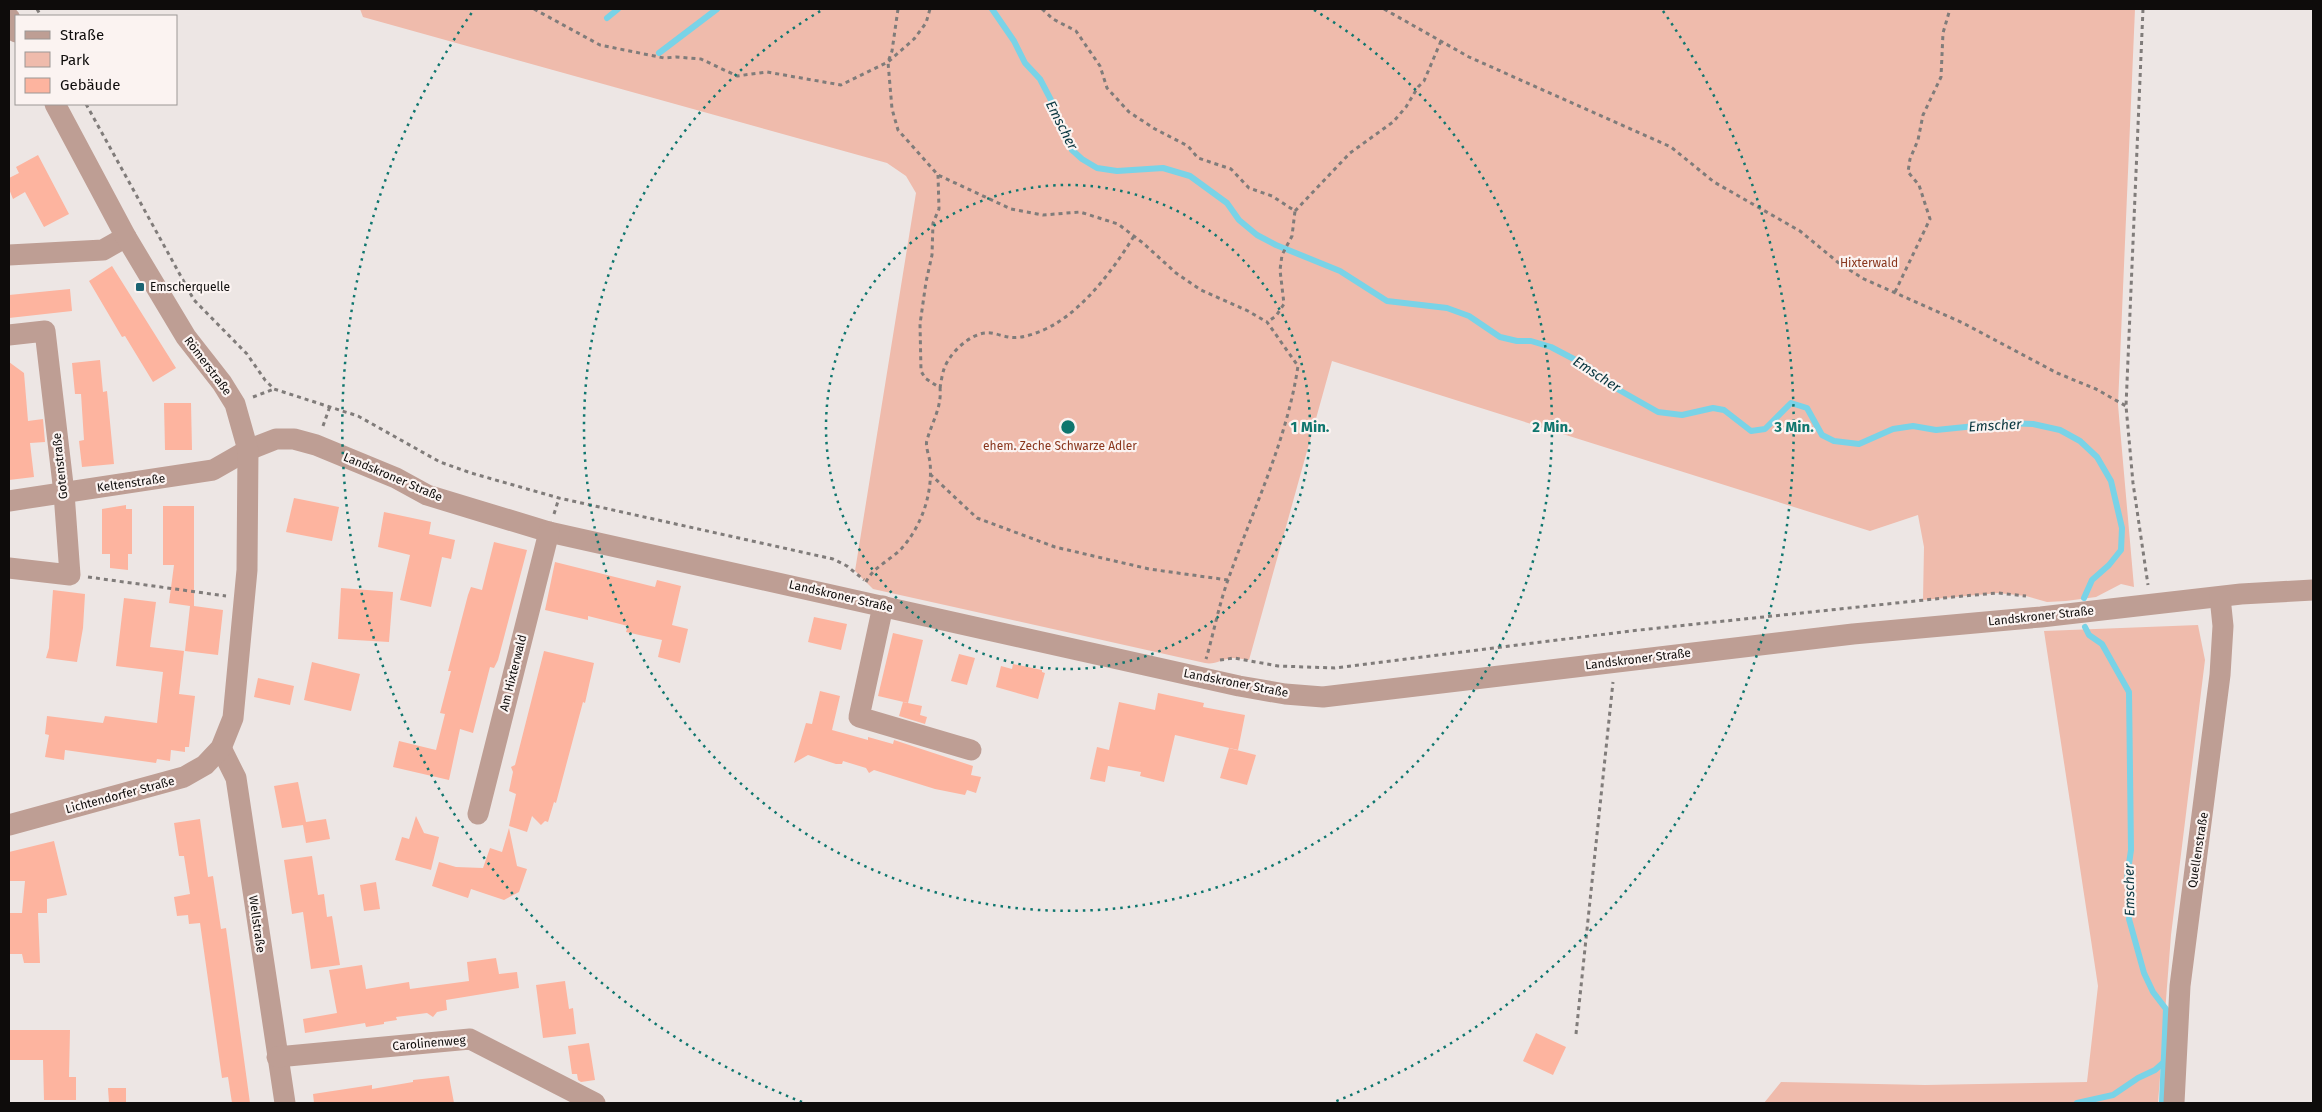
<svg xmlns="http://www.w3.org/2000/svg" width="2322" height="1112" font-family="'Fira Sans',sans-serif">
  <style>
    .green { fill: #efbbac }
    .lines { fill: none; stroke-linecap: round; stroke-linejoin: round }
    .stream { stroke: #79d3e7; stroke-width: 6 }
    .building { fill: #fdb49f }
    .path { stroke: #807c7a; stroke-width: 3; stroke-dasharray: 4 4; stroke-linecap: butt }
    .minor { stroke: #be9e94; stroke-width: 21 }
    .ring { fill: none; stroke: #0f766e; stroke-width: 2.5; stroke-dasharray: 2.5 5 }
    .poi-dot { fill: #1b6372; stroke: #fbf3f1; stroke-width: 2 }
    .labels { text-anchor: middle; stroke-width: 4.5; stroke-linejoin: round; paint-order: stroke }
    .park-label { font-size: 12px; fill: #89361d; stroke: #fbf3f1 }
    .poi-label { font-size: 12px; fill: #0e0c0b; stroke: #fbf3f1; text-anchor: start }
    .street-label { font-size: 12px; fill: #0e0c0b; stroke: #fbf3f1 }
    .water-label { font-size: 14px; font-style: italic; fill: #08353e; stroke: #fbf3f1 }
    .centre { fill: #0f766e; stroke: #fbf3f1; stroke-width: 2.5 }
    .ring-label { font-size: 15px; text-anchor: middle; font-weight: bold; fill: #0f766e; stroke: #fbf3f1; stroke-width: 4.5; stroke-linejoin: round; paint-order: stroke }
  </style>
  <rect width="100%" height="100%" fill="#ede6e4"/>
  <g class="green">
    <path d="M360 9H2135L2118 405 2134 587 2121 584 2096 597 2066 601 2047 602 2026 596 1998 593 1923 600 1924 547 1918 515 1870 531 1332 361 1249 660C1244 659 1238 658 1232 658 1222 659 1215 665 1205 663L873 589 855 571 916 193 906 176 887 163 363 17Z"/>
    <path d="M2198 625 2205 660 2171 935 2158 1103H1764L1781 1082 1925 1085 2087 1082 2098 986 2044 631Z"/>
  </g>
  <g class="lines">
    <g class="stream">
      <path d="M992 9 1014 41 1025 63 1040 79 1052 102 1060 129 1072 150 1082 159 1097 168 1117 171 1163 168 1190 176 1227 203 1239 220 1257 235 1276 245 1340 271 1387 301 1447 308 1469 316 1500 337 1517 341H1531L1551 347 1589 367 1605 382 1658 412 1682 415 1713 408 1724 410 1751 431 1765 429 1791 403 1807 408 1822 435 1834 441 1859 444 1893 429 1913 426 1936 430 2005 423 2033 424 2060 430 2080 441 2097 457 2111 481 2122 528 2121 550 2109 565 2092 580 2084 598"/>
      <path d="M607 18 618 9"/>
      <path d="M659 53 717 9"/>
      <path d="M2085 627 2089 635 2102 644 2129 692 2131 850 2127 878 2131 903 2129 919 2144 973 2153 992 2166 1009 2162 1103"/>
      <path d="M2077 1103 2113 1095 2138 1078 2155 1070 2164 1062"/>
    </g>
  </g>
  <g class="building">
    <path d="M38 155 69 214 44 227 25 192 13 199 9 189V178L19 173 16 167Z"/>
    <path d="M112 266 176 368 153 382 125 336 122 337 89 281Z"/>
    <path d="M70 289 72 311 9 318V295Z"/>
    <path d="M100 360 103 392 107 391 114 464 82 467 79 441 84 440 81 394H75L72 363Z"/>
    <path d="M9 362 24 373 28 421 43 419 45 442 30 443 34 477 9 480Z"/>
    <path d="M164 403H191L192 450H165Z"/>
    <path d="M294 498 339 507 332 541 286 532Z"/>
    <path d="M126 505V509H132V554H128V570L110 568V554H102V509Z"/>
    <path d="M163 506H194V606L223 610 218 655 185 651 190 606 169 603 174 565H163Z"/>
    <path d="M384 512 431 522 429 534 455 540 451 559 442 557 431 607 400 600 410 555 378 547Z"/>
    <path d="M494 542 527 550 498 660 494 668 490 667 473 733 460 729 449 780 393 767 399 741 436 750 445 714 440 713 451 671H448L468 595 471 587 482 590Z"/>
    <path d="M555 562 655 587 657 580 681 586 672 625 688 629 680 663 658 657 662 640 626 632 628 626 588 616V620L545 610Z"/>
    <path d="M341 588 393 592 389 642 338 639Z"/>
    <path d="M53 590 85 594 83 628 77 662 46 658 49 648Z"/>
    <path d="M124 598 156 602 150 647 184 651 179 694 195 696 189 747H185V752L171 750 170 761 157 759 156 763 65 750 64 760 45 757 49 735 45 734 47 716 103 723 105 716 157 723 163 672 116 666Z"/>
    <path d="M814 617 847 624 841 650 808 642Z"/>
    <path d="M893 633 923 640 908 703 878 696Z"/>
    <path d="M544 651 594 663 585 703 583 702 556 803 554 802 548 822 545 821 541 825 532 816 527 832 509 826 516 794 509 791 513 772 511 767 515 765Z"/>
    <path d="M959 654 975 658 967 685 951 681Z"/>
    <path d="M312 662 360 674 351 711 304 700Z"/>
    <path d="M1013 664 1042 670V672L1045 673 1038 699 996 687 1001 666 1012 669Z"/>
    <path d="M258 678 294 686 290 705 254 697Z"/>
    <path d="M820 691 840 696 832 730 868 740V737L893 744 894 740 973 766 971 775 981 777 976 793 967 790 965 795 935 789 874 770 869 773 866 768 843 761 842 764H836L808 755 794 763 806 723 812 724Z"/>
    <path d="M1158 693 1204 703 1203 707 1245 715 1238 750 1175 735 1164 782 1140 776 1141 772 1108 766 1105 782 1090 779 1097 747 1109 750 1119 702 1155 710Z"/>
    <path d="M903 702 922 706 920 715 927 717 925 724 899 716Z"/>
    <path d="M1229 748 1256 755 1247 785 1220 778Z"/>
    <path d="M298 782 306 822 326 819 330 839 306 843 303 825 282 828 274 786Z"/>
    <path d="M416 816 424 833 439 837 431 870 395 860 402 837 409 839Z"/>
    <path d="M200 819 208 877 213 876 221 929 226 928 250 1103H232L228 1077 222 1078 200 923 189 924 188 915 177 916 174 897 190 894 184 856H179L174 823Z"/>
    <path d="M509 828 517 866 527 869 519 892 504 900 471 889 468 898 432 886 439 862 456 867 483 868 490 848 502 852Z"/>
    <path d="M54 841 67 895 47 899V913H38L40 963H24L22 954H9V913H22L25 881H9V852Z"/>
    <path d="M312 856 318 895 324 894 327 917 332 916 340 965 311 969 303 912 292 914 284 860Z"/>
    <path d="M376 882 380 909 364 911 360 885Z"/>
    <path d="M496 958 499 974 517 972 519 988 446 1000 447 1010 437 1012 433 1017 427 1013 396 1017 397 1020 384 1022V1024L366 1027 365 1023 305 1033 303 1019 337 1013 329 970 362 965 366 989 409 982 410 989 469 981 467 962Z"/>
    <path d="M565 981 569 1009 573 1008 576 1034 543 1038 536 985Z"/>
    <path d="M9 1030H70L69 1077H76V1100H44L43 1060H9Z"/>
    <path d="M1536 1033 1566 1047 1553 1075 1523 1061Z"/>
    <path d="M589 1043 595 1080 581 1082 578 1080 577 1074H572L568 1046Z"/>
    <path d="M449 1076 454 1103H314L313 1094 372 1085V1089L413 1082V1080Z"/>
    <path d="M108 1088H126V1103H109Z"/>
  </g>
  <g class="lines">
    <g class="path">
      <path d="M37 9 41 16"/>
      <path d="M534 9 600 45 664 58 676 57 701 59 737 76 767 72 841 85 888 62 914 39 926 23 930 9"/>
      <path d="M898 9 892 51 888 62 892 109 898 130 938 175 1011 209 1043 215 1080 212 1118 224 1143 243 1176 273 1201 290 1248 311 1267 322 1298 366C1287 440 1254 507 1229 577 1219 604 1214 632 1206 659"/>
      <path d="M1042 9 1053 19 1076 31 1100 66 1107 88 1129 112 1155 129 1188 146 1198 158 1231 169 1249 188 1272 196 1295 211 1292 236 1282 255 1280 270 1284 304 1276 316 1267 322"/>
      <path d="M1384 9 1469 57 1671 147 1714 182 1800 231 1840 264 1864 279 1963 323 2057 373 2096 389 2126 406"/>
      <path d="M2143 9 2126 406 2133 483 2148 585"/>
      <path d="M86 104 194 300 247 354 265 380 274 389 358 416 440 462 471 473 559 498 833 559 847 566 864 580"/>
      <path d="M1295 211 1350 153 1393 122 1406 107 1418 87 1424 81 1441 41"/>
      <path d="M1895 292 1930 219 1919 185 1908 172 1910 159 1918 140 1923 115 1941 77 1943 33 1950 9"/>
      <path d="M940 388C941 382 942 375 944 369 949 354 969 334 986 333 993 332 1001 336 1008 337 1022 340 1043 331 1055 324 1087 305 1115 267 1134 236"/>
      <path d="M253 397 274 389"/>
      <path d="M323 426 330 406"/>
      <path d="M930 474 977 518 1055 547 1149 569 1228 580"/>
      <path d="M554 514 559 498"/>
      <path d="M88 577 226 596"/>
      <path d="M866 582C873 567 891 560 902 548 922 525 933 493 930 462 929 455 925 446 927 440 932 422 942 407 940 388L925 378 921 371 920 324 926 282 932 255 933 223 939 209 938 175"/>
      <path d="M1220 660 1234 658 1278 666 1335 668 1630 631 1963 596 1998 593 2026 596"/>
      <path d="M1576 1034 1613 682"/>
    </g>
    <g class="minor">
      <path d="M9 17 16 32"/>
      <path d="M9 255 103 250 126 237"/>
      <path d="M9 335 45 331 64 493 70 575 9 568"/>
      <path d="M9 501 213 470 248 450 276 439H294L316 445 396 478 427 495 549 532 1239 686 1285 694 1323 697 1853 634 2041 617 2241 594 2313 590"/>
      <path d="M883 606 859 717 971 750"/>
      <path d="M221 748 236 778 285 1103"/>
      <path d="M478 814 549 532"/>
      <path d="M9 825 184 777 205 765 221 748 233 718 247 570 248 450 235 404 222 383 186 337 126 237 55 104"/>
      <path d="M277 1057 470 1039 595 1103"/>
      <path d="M2174 1103 2180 986 2220 675 2223 626 2220 597"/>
    </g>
  </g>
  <g class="ring">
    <circle cx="1068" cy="427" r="242"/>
    <path d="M1314 10A484 484 0 1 1 822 10"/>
    <path d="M802 1102A726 726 0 0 1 473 11M1663 11A726 726 0 0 1 1334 1102"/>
  </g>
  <rect class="poi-dot" x="135" y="282" width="10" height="10" rx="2.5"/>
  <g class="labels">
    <g class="park-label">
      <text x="1869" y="267">Hixterwald</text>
      <text x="1060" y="450">ehem. Zeche Schwarze Adler</text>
    </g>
    <g class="poi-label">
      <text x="150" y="291">Emscherquelle</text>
    </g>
    <g class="street-label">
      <text transform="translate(208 366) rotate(53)" y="4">Römerstraße</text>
      <text transform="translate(60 466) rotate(-96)" y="4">Gotenstraße</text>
      <text transform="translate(393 477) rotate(23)" y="4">Landskroner Straße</text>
      <text transform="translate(131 483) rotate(-8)" y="4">Keltenstraße</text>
      <text transform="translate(841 596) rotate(13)" y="4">Landskroner Straße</text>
      <text transform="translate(2041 616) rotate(-6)" y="4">Landskroner Straße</text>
      <text transform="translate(1638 659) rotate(-7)" y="4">Landskroner Straße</text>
      <text transform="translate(513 673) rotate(-76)" y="4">Am Hixterwald</text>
      <text transform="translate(1236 683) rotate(11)" y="4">Landskroner Straße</text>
      <text transform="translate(120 795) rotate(-15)" y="4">Lichtendorfer Straße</text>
      <text transform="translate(2198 850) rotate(-81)" y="4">Quellenstraße</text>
      <text transform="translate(257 924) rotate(82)" y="4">Wellstraße</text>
      <text transform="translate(429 1043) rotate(-5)" y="4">Carolinenweg</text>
    </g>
    <g class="water-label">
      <text transform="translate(1062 125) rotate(63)" y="5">Emscher</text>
      <text transform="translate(1597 374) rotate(33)" y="5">Emscher</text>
      <text transform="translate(1995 425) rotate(-3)" y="5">Emscher</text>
      <text transform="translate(2129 890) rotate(-91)" y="5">Emscher</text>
    </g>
  </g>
  <circle cx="1068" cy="427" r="8" class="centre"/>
  <g class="ring-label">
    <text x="1310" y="432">1 Min.</text>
    <text x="1552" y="432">2 Min.</text>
    <text x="1794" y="432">3 Min.</text>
  </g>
  <rect width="2322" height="1112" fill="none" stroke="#0e0c0b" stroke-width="20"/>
  <rect x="15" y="15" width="162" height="90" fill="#fbf3f1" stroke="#9c9795"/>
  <rect x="25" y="31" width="25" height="8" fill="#be9e94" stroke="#9c9795"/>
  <text x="60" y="40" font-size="15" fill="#0e0c0b">Straße</text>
  <rect x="25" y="52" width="25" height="15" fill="#efbbac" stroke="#9c9795"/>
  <text x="60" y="65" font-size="15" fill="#0e0c0b">Park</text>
  <rect x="25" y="78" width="25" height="15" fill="#fdb49f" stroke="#9c9795"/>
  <text x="60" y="90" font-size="15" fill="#0e0c0b">Gebäude</text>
</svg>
